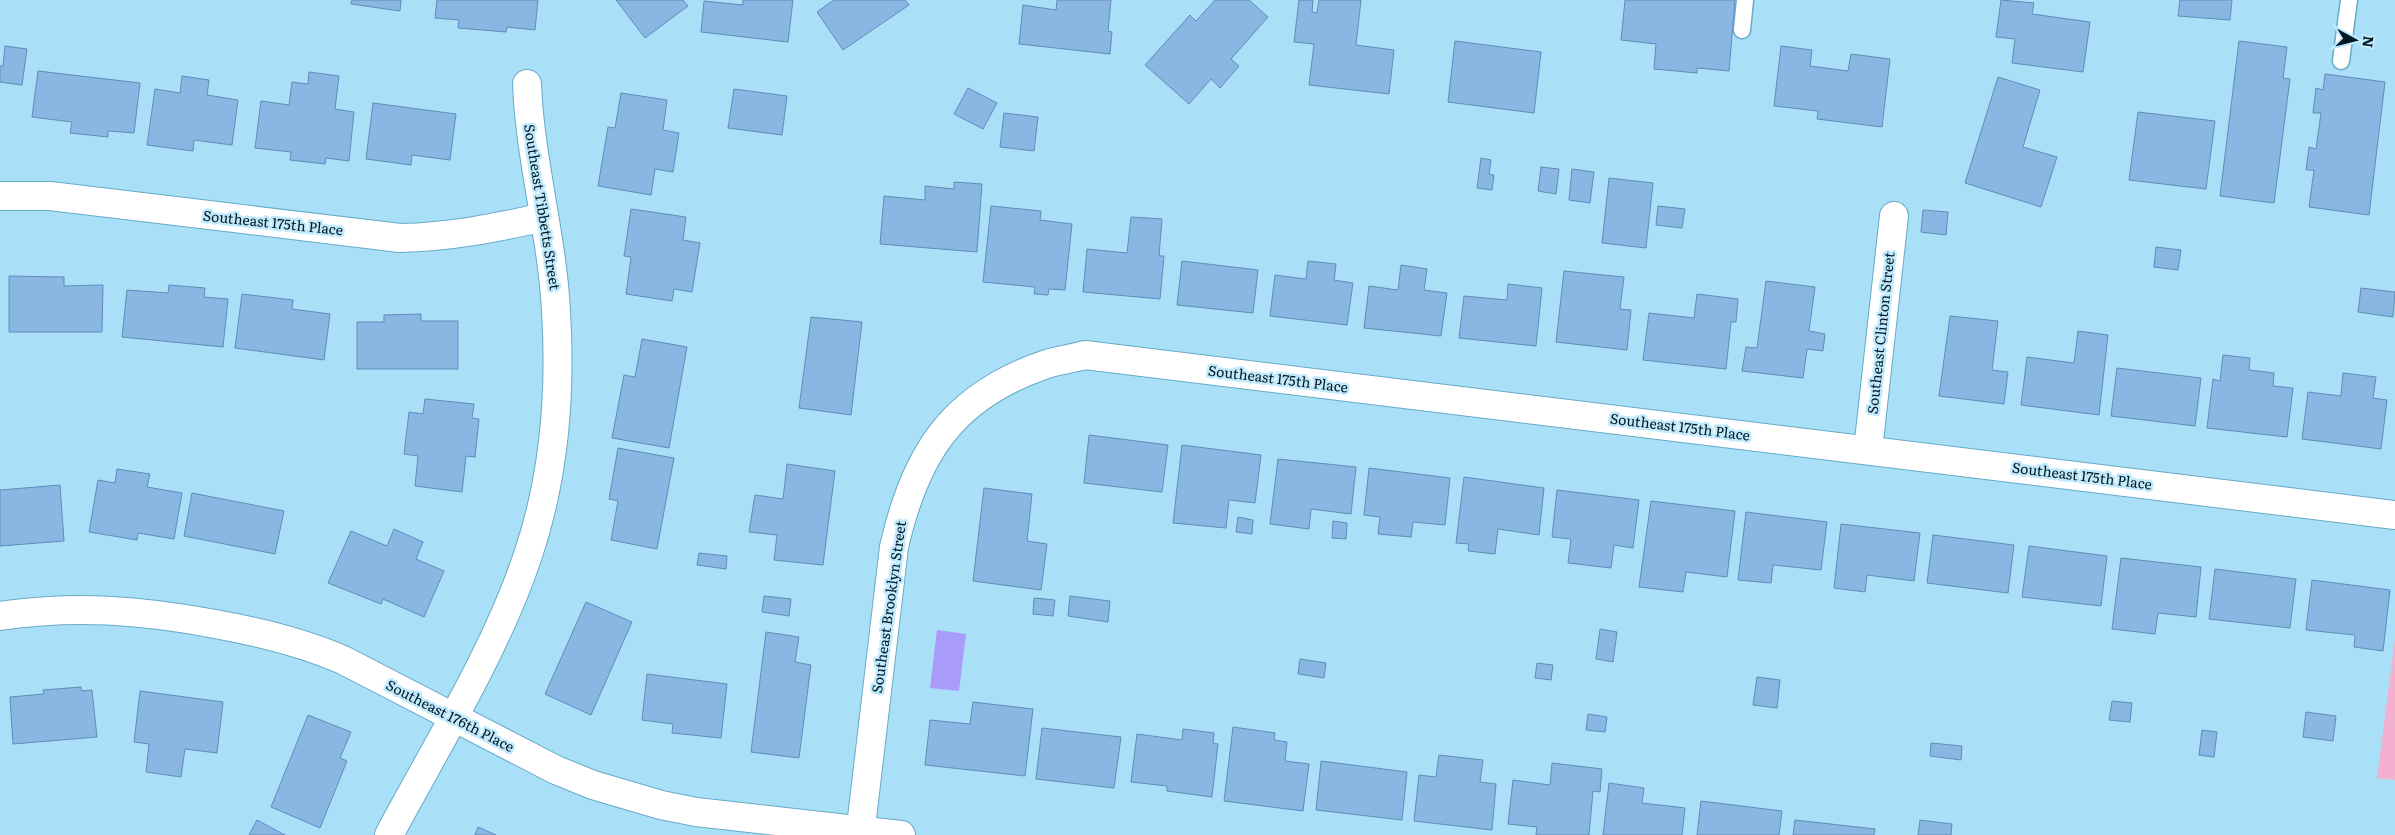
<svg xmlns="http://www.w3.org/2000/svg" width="2395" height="835" font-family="Literata,serif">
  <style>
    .green { fill: #f3b0d0 }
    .water { fill: #a89bf9 }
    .building { fill: #89b6e3; stroke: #608cb7 }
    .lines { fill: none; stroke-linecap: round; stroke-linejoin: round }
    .lane-casing { stroke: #67aac9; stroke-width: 19 }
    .street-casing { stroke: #67aac9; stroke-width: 30 }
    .lane { stroke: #fff; stroke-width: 16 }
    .street { stroke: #fff; stroke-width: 28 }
    .labels { text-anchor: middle; stroke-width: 5; stroke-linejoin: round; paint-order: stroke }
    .street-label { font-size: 14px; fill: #001924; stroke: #c2eafd }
  </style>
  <rect width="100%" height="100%" fill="#aadff8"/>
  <path class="green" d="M2395 639V780L2377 778Z"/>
  <path class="water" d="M937 630 966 634 959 691 930 688Z"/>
  <g class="building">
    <path d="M352 0H401L400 11 351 4Z"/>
    <path d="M437 0H538L535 30 507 27 506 32 458 28 459 20 435 18Z"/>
    <path d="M616 0H683L688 6 645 38Z"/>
    <path d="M743 0H793L788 42 701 32 704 1 743 5Z"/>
    <path d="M834 0H905L909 5 843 50 817 12Z"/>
    <path d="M1057 0H1111L1108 31 1112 32 1110 54 1019 44 1023 5 1056 10Z"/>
    <path d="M1215 0H1249L1268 17 1231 59 1239 66 1220 88 1211 79 1189 104 1145 65 1190 15 1196 21Z"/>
    <path d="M1299 0H1313L1312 12 1317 13 1319 0H1361L1356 45 1394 50 1389 94 1309 85 1314 44 1294 42Z"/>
    <path d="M1625 0H1735L1729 71 1697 68V73L1654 69 1656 44 1621 40Z"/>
    <path d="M2001 0 2034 3 2032 14 2090 22 2083 72 2012 63 2015 39 1996 37Z"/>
    <path d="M2180 0H2232L2230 20 2178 16Z"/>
    <path d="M1455 41 1541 52 1534 113 1448 102Z"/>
    <path d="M2239 41 2287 47 2283 78 2290 79 2274 203 2220 196Z"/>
    <path d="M5 46 27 49 22 85 0 82V66H3Z"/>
    <path d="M1781 46 1812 50 1810 66 1848 71 1851 54 1890 59 1882 127 1817 119 1818 111 1774 106Z"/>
    <path d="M38 71 140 83 134 133 108 131V137L70 133 72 122 32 117Z"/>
    <path d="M309 72 339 76 335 109 354 112 349 161 326 158 325 164 290 160 291 152 255 148 261 101 289 105 292 82 308 84Z"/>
    <path d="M2325 74 2385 82 2369 215 2309 207 2314 170H2306L2309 147 2316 149 2321 113H2313L2316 88 2323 90Z"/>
    <path d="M182 76 209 80 207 95 238 100 232 145 194 140 193 151 147 145 155 89 180 93Z"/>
    <path d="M1998 77 2040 90 2023 147 2057 157 2041 207 1965 183Z"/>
    <path d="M968 88 997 103 983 129 954 114Z"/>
    <path d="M734 89 787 96 782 135 728 128Z"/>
    <path d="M621 93 667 100 663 130 679 133 673 172 655 169 651 195 598 186 608 127 615 128Z"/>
    <path d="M373 103 456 114 450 160 412 155 411 165 366 159Z"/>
    <path d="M2138 112 2215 121 2206 189 2129 180Z"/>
    <path d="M1004 113 1038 117 1034 151 1000 147Z"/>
    <path d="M1481 158 1491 160 1489 174 1494 175 1492 190 1477 188Z"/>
    <path d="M1541 167 1559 169 1556 194 1538 191Z"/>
    <path d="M1572 169 1594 172 1590 203 1569 200Z"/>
    <path d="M1609 178 1653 183 1646 248 1602 243Z"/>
    <path d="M954 182 982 184 977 252 880 244 884 196 925 200V186L954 189Z"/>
    <path d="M991 206 1041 211 1040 220 1072 224 1065 290 1049 289 1048 295 1034 294 1035 287 983 282Z"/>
    <path d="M1658 206 1685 209 1682 228 1656 225Z"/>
    <path d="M631 209 686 217 683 240 700 243 692 292 674 289 672 301 626 294 631 257 624 256Z"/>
    <path d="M1923 210 1948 212 1946 235 1921 232Z"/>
    <path d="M1131 217 1162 219 1159 256H1164L1160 299 1083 292 1087 249 1127 253Z"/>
    <path d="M2156 247 2181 250 2178 270 2154 267Z"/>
    <path d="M1182 261 1258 270 1253 313 1177 305Z"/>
    <path d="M1308 261 1336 264 1334 280 1353 283 1347 325 1270 316 1275 275 1306 279Z"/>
    <path d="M1401 265 1427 269 1424 290 1447 293 1441 336 1364 328 1369 286 1398 290Z"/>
    <path d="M1564 271 1624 277 1620 309 1631 310 1627 350 1556 342Z"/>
    <path d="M9 276 64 277V286L103 285 102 332H9Z"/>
    <path d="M1766 281 1815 287 1809 331 1825 334 1823 351 1807 349 1803 378 1742 371 1746 347 1757 348Z"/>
    <path d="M1508 284 1542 288 1536 346 1459 338 1464 296 1507 300Z"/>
    <path d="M169 285 205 288 204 297 228 299 223 347 122 337 127 290 168 293Z"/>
    <path d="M2361 288 2395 292 2393 317 2358 312Z"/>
    <path d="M242 294 293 300 292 309 330 314 324 360 235 348Z"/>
    <path d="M1697 294 1738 299 1736 322H1731L1726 369 1643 360 1649 313 1694 318Z"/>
    <path d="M421 314V321H458V369H357V322H384V315Z"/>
    <path d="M1950 316 1998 321 1992 370 2008 372 2004 404 1939 396Z"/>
    <path d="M811 317 862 322 851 415 799 408Z"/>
    <path d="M2078 331 2108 335 2099 415 2021 405 2027 357 2074 363Z"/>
    <path d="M642 339 687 347 669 448 612 438 624 375 635 377Z"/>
    <path d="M2223 355 2250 358 2249 370 2274 373 2273 386 2293 388 2287 437 2207 428 2213 379 2220 381Z"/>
    <path d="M2117 368 2201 378 2195 426 2111 416Z"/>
    <path d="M2343 373 2376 377 2373 398 2387 400 2381 449 2302 439 2308 392 2341 396Z"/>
    <path d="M425 399 474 404 472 418 479 419 475 457 466 456 462 492 415 486 418 456 404 454 409 412 423 414Z"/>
    <path d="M1089 435 1168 445 1162 492 1084 483Z"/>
    <path d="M1182 445 1261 455 1255 503 1229 500 1226 528 1173 523Z"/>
    <path d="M618 448 674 458 657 549 611 540 618 501 609 499Z"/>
    <path d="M1278 459 1356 467 1351 514 1311 509 1309 529 1270 524Z"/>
    <path d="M787 464 835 471 823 565 774 560 777 535 749 532 755 495 783 499Z"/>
    <path d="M1369 468 1450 478 1445 525 1413 522 1411 537 1378 534 1380 517 1364 515Z"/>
    <path d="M117 469 150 474 147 487 182 493 174 539 138 533 137 540 89 532 98 480 115 483Z"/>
    <path d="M1464 477 1544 488 1539 535 1498 529 1495 554 1468 551 1469 544 1456 543Z"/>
    <path d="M60 485 64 541 0 546V490Z"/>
    <path d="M984 488 1032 494 1027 541 1047 544 1041 590 973 581Z"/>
    <path d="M1557 490 1639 500 1633 548 1614 545 1611 568 1568 563 1571 539 1552 537Z"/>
    <path d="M192 493 284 511 275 554 184 536Z"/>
    <path d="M1651 501 1735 511 1727 577 1686 572 1683 592 1639 587Z"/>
    <path d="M1746 512 1827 522 1821 570 1773 565 1771 583 1738 580Z"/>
    <path d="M1238 517 1253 520 1252 534 1236 532Z"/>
    <path d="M1333 521 1347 523 1346 539 1332 538Z"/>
    <path d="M1841 524 1920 533 1914 581 1867 575 1865 592 1834 588Z"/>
    <path d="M394 529 423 542 416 559 444 571 424 617 383 599 381 604 328 583 351 531 387 546Z"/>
    <path d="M1933 535 2014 545 2008 593 1927 583Z"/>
    <path d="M2029 546 2107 556 2101 606 2022 597Z"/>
    <path d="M699 553 727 556 726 569 697 565Z"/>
    <path d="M2121 558 2201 567 2196 617 2158 613 2155 634 2112 629Z"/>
    <path d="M2215 569 2296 579 2290 628 2209 619Z"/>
    <path d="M2312 580 2390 590 2383 651 2354 647 2355 635 2306 630Z"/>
    <path d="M764 596 791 599 789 616 762 612Z"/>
    <path d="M1070 596 1110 601 1108 622 1068 616Z"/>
    <path d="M1034 598 1055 600 1053 616 1033 614Z"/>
    <path d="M586 602 632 622 591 715 545 694Z"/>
    <path d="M1600 629 1617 632 1613 662 1596 659Z"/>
    <path d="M766 632 799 637 795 662 811 665 799 758 751 752Z"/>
    <path d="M1300 659 1326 663 1324 678 1298 674Z"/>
    <path d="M1537 663 1553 665 1551 680 1535 678Z"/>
    <path d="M647 674 727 684 721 738 672 733 673 724 642 720Z"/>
    <path d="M1757 677 1780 680 1777 708 1753 705Z"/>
    <path d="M81 687 82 691 92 690 97 737 13 744 10 697 44 694 43 690Z"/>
    <path d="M140 691 223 702 217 753 185 749 181 777 146 772 149 744 134 742Z"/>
    <path d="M2112 701 2132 703 2130 722 2109 720Z"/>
    <path d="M973 702 1033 709 1025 776 925 765 930 720 970 724Z"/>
    <path d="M2306 712 2336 716 2333 741 2303 737Z"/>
    <path d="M1588 714 1607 717 1605 732 1586 730Z"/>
    <path d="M308 715 351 732 340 758 347 761 320 828 271 807Z"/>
    <path d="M1233 727 1275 733 1274 740 1287 742 1285 761 1309 764 1303 811 1224 801Z"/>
    <path d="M1042 728 1121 737 1114 788 1036 779Z"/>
    <path d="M1183 729 1214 733 1213 743 1218 744 1212 797 1167 791V786L1131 782 1137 734 1182 740Z"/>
    <path d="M2202 730 2217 732 2214 757 2199 755Z"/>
    <path d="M1931 743 1962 746 1961 760 1930 756Z"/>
    <path d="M1439 755 1483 760 1480 782 1496 784 1492 830 1414 821 1419 775 1436 777Z"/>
    <path d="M1321 761 1407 772 1402 820 1316 810Z"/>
    <path d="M1552 763 1602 769 1600 792 1593 791 1589 835H1536L1537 827 1508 824 1513 780 1550 785Z"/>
    <path d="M1609 783 1644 788 1642 803 1685 808 1682 835H1603Z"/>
    <path d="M1701 801 1782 811 1779 835H1697Z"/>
    <path d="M257 820 285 835H249Z"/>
    <path d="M1795 820 1875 829 1874 835H1793Z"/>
    <path d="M1920 820 1952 824 1951 835H1918Z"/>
    <path d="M478 827 496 835H475Z"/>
  </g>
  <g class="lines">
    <defs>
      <g id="lane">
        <path d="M1742 30 1745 0"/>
        <path d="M2341 61 2349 0"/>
      </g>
      <g id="street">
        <path d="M0 196H50L400 238C450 237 496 228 544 217"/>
        <path d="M1868 450 1894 216"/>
        <path d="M0 616C75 605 141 610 215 624 260 632 302 642 343 660L556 770 593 785 661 805 696 812 901 835"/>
        <path d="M389 835C437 745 496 651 528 555 554 478 561 392 556 311 552 235 530 160 527 84"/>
        <path d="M860 835 894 547C915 455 951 397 1044 365 1057 360 1071 359 1085 355L2395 515"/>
      </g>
    </defs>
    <use href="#lane" class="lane-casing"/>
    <use href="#street" class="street-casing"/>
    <use href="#lane" class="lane"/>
    <use href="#street" class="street"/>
  </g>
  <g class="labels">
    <g class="street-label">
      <text transform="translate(542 207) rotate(81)" y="5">Southeast Tibbetts Street</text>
      <text transform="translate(273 223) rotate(6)" y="5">Southeast 175th Place</text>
      <text transform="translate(1881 333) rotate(-84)" y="5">Southeast Clinton Street</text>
      <text transform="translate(1278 379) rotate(7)" y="5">Southeast 175th Place</text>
      <text transform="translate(1680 427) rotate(7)" y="5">Southeast 175th Place</text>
      <text transform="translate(2082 476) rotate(7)" y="5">Southeast 175th Place</text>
      <text transform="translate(889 607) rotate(-82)" y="5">Southeast Brooklyn Street</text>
      <text transform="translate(450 716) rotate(27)" y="5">Southeast 176th Place</text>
    </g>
  </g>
  <g transform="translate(2355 40) rotate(97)" stroke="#c2eafd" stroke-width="4" paint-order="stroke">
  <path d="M0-4L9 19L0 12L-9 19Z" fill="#001924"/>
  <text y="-8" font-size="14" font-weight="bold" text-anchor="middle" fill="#001924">N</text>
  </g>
</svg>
